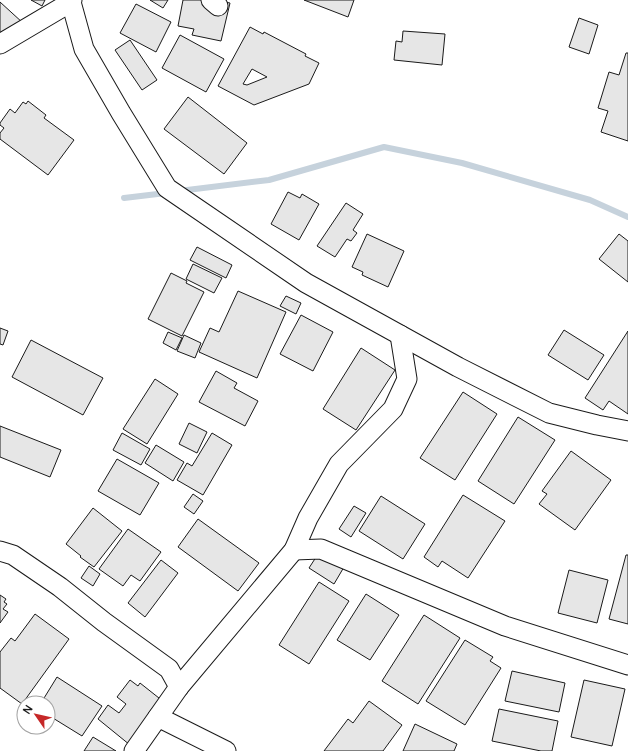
<svg xmlns="http://www.w3.org/2000/svg" width="628" height="751" font-family="Manrope,sans-serif">
  <style>
    .lines { fill: none; stroke-linecap: round; stroke-linejoin: round }
    .stream { stroke: #c6d2dc; stroke-width: 6 }
    .building { fill: #e6e6e6; stroke: #1a1a1a; fill-rule: evenodd }
    .street-casing { stroke: #1a1a1a; stroke-width: 21 }
    .street { stroke: #fff; stroke-width: 19 }
  </style>
  <rect width="100%" height="100%" fill="#fff"/>
  <g class="lines">
    <g class="stream">
      <path d="M179 191 269 180 384 147 462 163 590 200 628 217"/>
      <path d="M124 198 166 193"/>
    </g>
  </g>
  <g class="building">
    <path d="M31 0H45L42 6Z"/>
    <path d="M150 0H168L163 8Z"/>
    <path d="M183 0H214L230 3 221 41 192 35 194 29 178 26Z"/>
    <path d="M304 0H354L348 17Z"/>
    <path d="M0 2 23 23 0 48Z"/>
    <path d="M136 4 171 22 156 52 120 33Z"/>
    <path d="M579 18 598 25 589 54 569 47Z"/>
    <path d="M250 27 263 34 264 32 306 54 305 56 319 63 309 84 254 105 218 86ZM252 69 267 77 247 85 243 84Z"/>
    <path d="M403 31 445 34 442 65 394 60 396 41 402 42Z"/>
    <path d="M180 35 224 59 206 92 162 68Z"/>
    <path d="M130 40 157 80 142 90 115 50Z"/>
    <path d="M626 53H628V141L601 132 608 111 598 108 609 72 619 75Z"/>
    <path d="M188 97 247 143 224 174 164 129Z"/>
    <path d="M28 101 46 115 44 118 74 140 48 175 0 139V133L4 128 0 125V123L10 109 15 113 23 102 26 104Z"/>
    <path d="M288 192 300 198 302 194 319 204 299 240 271 224Z"/>
    <path d="M346 203 363 214 353 230 357 233 351 241 347 239 335 257 317 246Z"/>
    <path d="M367 234 404 251 388 287 362 275 363 272 352 267Z"/>
    <path d="M619 234 628 241V282L599 259Z"/>
    <path d="M197 247 232 265 226 278 190 260Z"/>
    <path d="M193 264 222 278 214 293 186 279Z"/>
    <path d="M171 273 187 281 186 283 204 292 182 336 148 319Z"/>
    <path d="M238 291 286 312 257 378 199 352 210 328 219 332Z"/>
    <path d="M286 296 301 303 296 314 280 306Z"/>
    <path d="M301 315 333 332 313 371 280 354Z"/>
    <path d="M0 328 8 331 3 345 0 344Z"/>
    <path d="M564 330 604 355 588 380 548 355Z"/>
    <path d="M628 331V414L609 401 603 410 585 398Z"/>
    <path d="M168 332 182 338 176 350 163 343Z"/>
    <path d="M184 335 201 343 195 358 177 351Z"/>
    <path d="M31 340 103 378 83 415 12 377Z"/>
    <path d="M361 348 395 370 356 430 323 409Z"/>
    <path d="M216 371 237 383 234 388 258 401 245 426 199 402Z"/>
    <path d="M155 379 178 394 147 444 123 429Z"/>
    <path d="M463 392 497 414 455 480 420 458Z"/>
    <path d="M518 417 555 440 514 504 478 481Z"/>
    <path d="M189 423 207 432 197 453 179 444Z"/>
    <path d="M0 426 61 450 50 477 0 457Z"/>
    <path d="M122 433 150 449 141 465 113 450Z"/>
    <path d="M212 433 232 445 203 495 177 480 187 463 192 466Z"/>
    <path d="M156 445 184 462 173 481 145 463Z"/>
    <path d="M571 451 611 480 575 530 539 504 547 494 542 491Z"/>
    <path d="M117 459 159 483 140 515 98 491Z"/>
    <path d="M193 494 203 501 194 514 184 507Z"/>
    <path d="M463 495 505 521 468 578 442 561 438 567 424 557Z"/>
    <path d="M381 496 425 524 403 559 359 531Z"/>
    <path d="M354 506 366 513 351 537 339 529Z"/>
    <path d="M93 508 122 531 94 567 80 557 81 556 66 544Z"/>
    <path d="M198 519 259 563 238 591 178 547Z"/>
    <path d="M128 529 161 552 140 581 131 575 123 586 99 569Z"/>
    <path d="M320 551 344 567 334 584 309 568Z"/>
    <path d="M626 555H628V624L609 619Z"/>
    <path d="M161 560 178 573 145 617 128 603Z"/>
    <path d="M89 566 100 574 93 586 81 578Z"/>
    <path d="M569 570 608 580 597 623 558 613Z"/>
    <path d="M319 582 349 601 309 664 279 645Z"/>
    <path d="M366 594 399 615 370 660 337 640Z"/>
    <path d="M0 595 6 599 4 602 7 604 3 609 8 612 0 623Z"/>
    <path d="M35 614 69 639 22 704 0 688V652L11 638 15 641Z"/>
    <path d="M424 615 460 638 418 704 382 681Z"/>
    <path d="M465 640 493 657 490 661 501 668 465 725 426 701Z"/>
    <path d="M512 671 565 683 559 712 505 701Z"/>
    <path d="M57 677 102 706 82 736 48 715V703H41Z"/>
    <path d="M130 680 138 686 140 683 164 702 130 745 98 719 108 705 119 713 126 704 117 697Z"/>
    <path d="M584 680 625 689 612 746 571 737Z"/>
    <path d="M369 701 402 725 383 751H324L348 719 353 723Z"/>
    <path d="M499 709 558 721 552 751H541L492 741Z"/>
    <path d="M415 724 457 744 454 751H403Z"/>
    <path d="M93 737 116 751H84Z"/>
  </g>
  <g class="lines">
    <defs>
      <g id="street">
        <path d="M211 0 218 6"/>
        <path d="M71 2 84 49 121 113 167 188 306 283 458 367 549 413 597 425 628 431"/>
        <path d="M0 44 71 2 72 0"/>
        <path d="M294 550 321 549 505 626 628 665"/>
        <path d="M0 551 13 555 60 587 104 622 169 669 179 687"/>
        <path d="M158 717 226 751"/>
        <path d="M134 751 179 687 294 550 308 518 339 464 393 409 407 379 400 335"/>
      </g>
    </defs>
    <use href="#street" class="street-casing"/>
    <use href="#street" class="street"/>
  </g>
  <g transform="translate(36 715) rotate(304)"><circle r="19" fill="#ffffff" stroke="#a3a3a3"/>
  <path d="M0-3L7 15L0 10L-7 15Z" fill="#c62828"/>
  <text y="-6" font-size="11" font-weight="bold" text-anchor="middle" fill="#1a1a1a">N</text>
  </g>
</svg>
